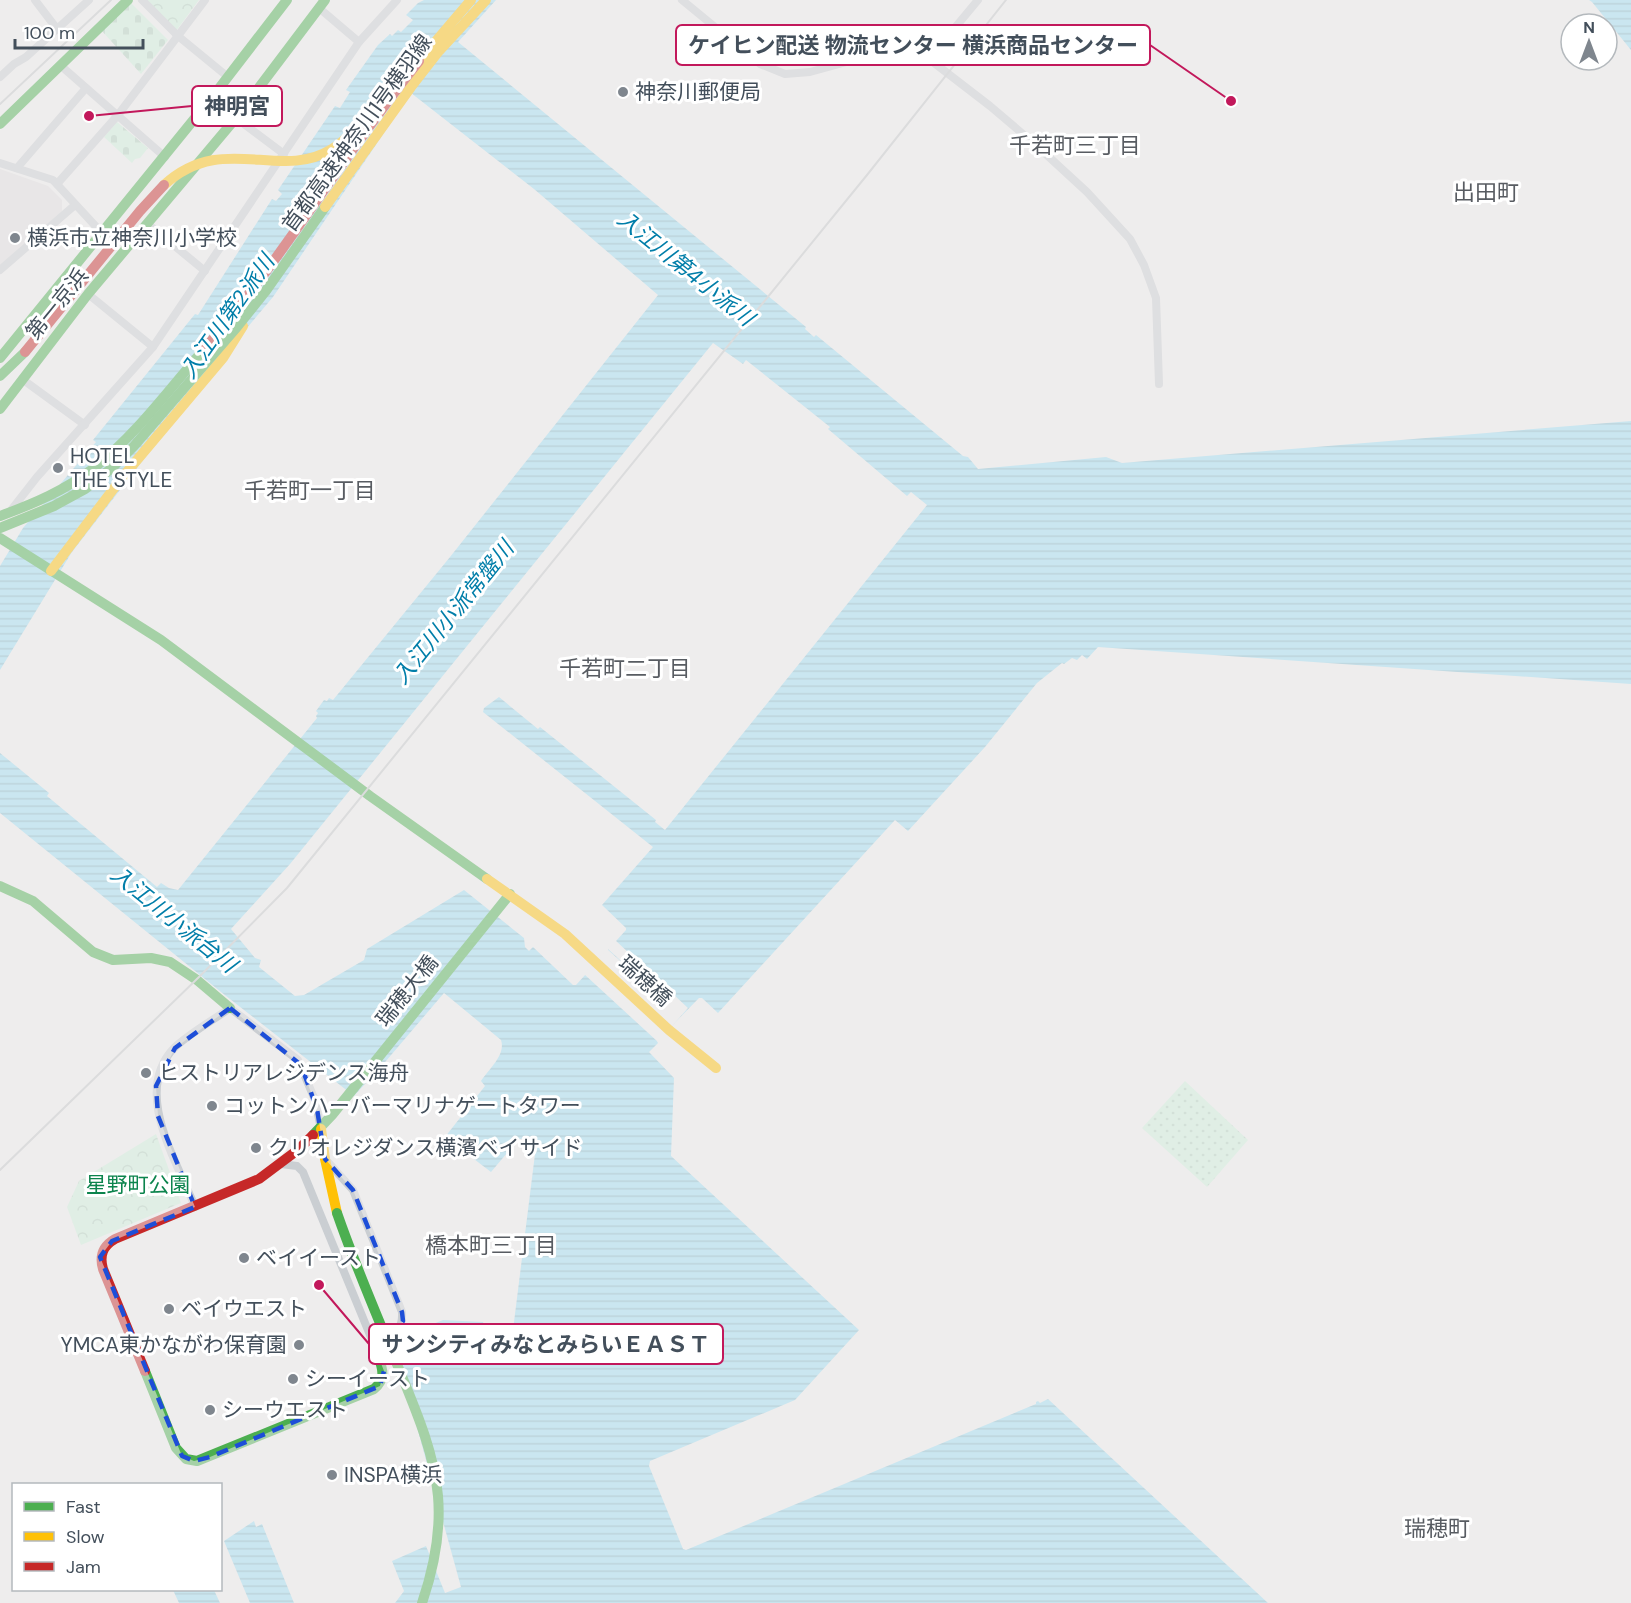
<svg xmlns="http://www.w3.org/2000/svg" width="1631" height="1603" font-family="'DM Sans','Noto Sans JP',sans-serif">
  <style>
    .education { fill: #dfdedf }
    .cemetery { fill: url(#cemetery-stones) }
    .park { fill: url(#park-crowns) }
    .garden { fill: url(#garden-dots) }
    .water { fill: url(#water-rules); fill-rule: evenodd }
    .pier { fill: #eeeded }
    .lines { fill: none; stroke-linecap: round; stroke-linejoin: round }
    .street { stroke: #caced2; stroke-width: 8 }
    .fast { stroke: #4caf50; stroke-width: 10 }
    .slow { stroke: #ffc107; stroke-width: 10 }
    .jam { stroke: #c62828; stroke-width: 10 }
    .rail { stroke: #c4c7c9; stroke-width: 2 }
    .fast-bridge { stroke: #4caf50; stroke-width: 10 }
    .slow-bridge { stroke: #ffc107; stroke-width: 10 }
    .jam-bridge { stroke: #c62828; stroke-width: 10 }
    .marked { fill: none; stroke: #1d4ed8; stroke-width: 4.5; stroke-dasharray: 12 8; stroke-linejoin: round }
    .poi-dot { fill: #7f868e; stroke: #fff; stroke-width: 2 }
    .labels { text-anchor: middle; stroke-width: 6; stroke-linejoin: round; paint-order: stroke }
    .poi-label { font-size: 21px; fill: #434f5b; stroke: #fff; text-anchor: start }
    .street-label { font-size: 21px; fill: #434f5b; stroke: #fff }
    .park-label { font-size: 21px; fill: #0c844d; stroke: #fff }
    .neighbourhood-label { font-size: 22px; fill: #585c62; stroke: #fff }
    .water-label { font-size: 22px; font-style: italic; fill: #017ea9; stroke: #fff }
    .leader { fill: none; stroke: #c2185b; stroke-width: 2 }
    .callout-dot { fill: #c2185b; stroke: #fff; stroke-width: 2 }
    .callout { fill: #fff; stroke: #c2185b; stroke-width: 2 }
    .callout-label { font-size: 22px; text-anchor: middle; font-weight: bold; fill: #434f5b }
  </style>
  <defs>
    <pattern id="cemetery-stones" width="16" height="16" patternUnits="userSpaceOnUse" patternTransform="scale(1.5)"><rect width="16" height="16" fill="#cef0dc"/><path d="M2 7V4a2 2 0 0 1 4 0v3zM10 15v-3a2 2 0 0 1 4 0v3z" fill="#b2d0bf"/></pattern>
    <pattern id="park-crowns" width="20" height="18" patternUnits="userSpaceOnUse" patternTransform="scale(1.5)"><rect width="20" height="18" fill="#cef0dc"/><path d="M2 6a3 3 0 1 1 6 0M12 15a3 3 0 1 1 6 0" fill="none" stroke="#b2d0bf"/></pattern>
    <pattern id="garden-dots" width="8" height="8" patternUnits="userSpaceOnUse" patternTransform="scale(1.5)"><rect width="8" height="8" fill="#cef0dc"/><path d="M2 2h.1M6 6h.1" fill="none" stroke="#b2d0bf" stroke-width="1.8" stroke-linecap="round"/></pattern>
    <pattern id="water-rules" width="6" height="5" patternUnits="userSpaceOnUse" patternTransform="scale(1.5)"><rect width="6" height="5" fill="#9edef3"/><path d="M0 2.5h6" fill="none" stroke="#82b6c8"/></pattern>
  </defs>
  <rect width="100%" height="100%" fill="#eeeded"/>
  <path class="education" d="M0 169 48 186 62 200V211L0 266Z"/>
  <g class="cemetery">
    <path d="M130 2 168 40 141 74 101 30Z"/>
    <path d="M117 122 148 148 140 158 135 159 132 163 104 137Z"/>
  </g>
  <g class="park">
    <path d="M145 0H199L176 31Z"/>
    <path d="M156 1134 181 1203 81 1245 67 1207 79 1181Z"/>
  </g>
  <path class="garden" d="M1185 1081 1248 1140 1207 1187 1142 1128Z"/>
  <g class="water">
    <path d="M424 0H496L458 42 806 327 805 329 814 337 816 335 963 456 968 457 978 469 1106 457 1122 463 1631 421V684L1098 647 1087 659 1082 655 1077 660 1072 658 1064 664 1062 663 1037 683 985 747 908 831 895 820 718 1013 702 998H699L657 1041 658 1043 649 1052 674 1078 671 1156 859 1330 795 1400 650 1461 649 1466 683 1549 686 1550 1036 1404V1402L1038 1401 1040 1403 1048 1399 1268 1603H395L404 1591 392 1561 426 1546 445 1593 461 1587 401 1369V1337L443 1320 483 1322 500 1365 509 1362 536 1146 523 1138 518 1140 491 1172 445 1137 485 1086 481 1081C489 1069 506 1055 501 1040L444 993 386 1061 354 1096 221 992 0 813V753L49 793 47 796 157 887 161 883 169 888 178 890 317 718 316 716 318 713 316 711 324 700 327 701 329 698 333 700 450 557 658 295 534 189 411 93 273 297 230 348 72 552 0 670V566L23 528 96 442 93 440 195 314 198 315 272 199 276 201 282 194 278 190 335 106 340 108 350 92 346 90 378 45 390 34 392 36 398 30 401 32 413 20 406 15 418 3ZM713 343 743 364 746 360 830 427 828 429 907 496 911 492 927 505 665 830 655 822 656 820 540 727 538 729 499 697 484 708 483 712 653 847 602 905 626 928V930L576 985H573L533 947 529 951 525 947 524 938 464 890 367 949 364 960 304 995 295 996 259 967 261 960 255 958 231 929 290 864Z"/>
    <path d="M1589 0H1631V50L1592 2Z"/>
    <path d="M254 1521 256 1527 262 1524 294 1603H250L224 1541Z"/>
    <path d="M173 1590H214L220 1603H179Z"/>
  </g>
  <path class="pier" d="M615 940 688 1008 658 1042 584 974 607 949 656 993 608 949Z"/>
  <g class="lines">
    <g class="street">
      <path d="M35 0 57 29"/>
      <path d="M142 0 178 36 228 77"/>
      <path d="M682 0 760 64 785 74 810 72 883 52 908 51 929 59 990 106 1037 146 1087 192 1130 239 1144 265 1156 298 1159 384"/>
      <path d="M319 8 359 42"/>
      <path d="M929 59 978 0"/>
      <path d="M60 65 165 157"/>
      <path d="M0 77 14 64 26 57 89 0"/>
      <path d="M236 118 284 154"/>
      <path d="M0 163 53 180 101 232"/>
      <path d="M17 168 86 88"/>
      <path d="M57 184 118 115 205 0"/>
      <path d="M148 224 205 271"/>
      <path d="M0 270 75 205"/>
      <path d="M88 294 153 347"/>
      <path d="M22 379 85 425"/>
      <path d="M12 509 37 477 153 347 359 42 397 0"/>
      <path d="M326 1160 353 1190 402 1312C403 1328 396 1334 382 1340L378 1348V1356"/>
      <path d="M281 1164 297 1166 303 1172 377 1352"/>
      <path d="M195 1207C177 1161 132 1092 174 1048 190 1033 212 1021 230 1008L298 1060 315 1100 321 1129"/>
    </g>
    <g class="fast">
      <path d="M0 124 128 0"/>
      <path d="M0 358 217 91 287 0"/>
      <path d="M0 376 25 352"/>
      <path d="M0 409 88 294 236 118 325 0"/>
      <path d="M0 538 161 640 370 796 487 879"/>
      <path d="M0 886 33 901 93 952 113 960 151 958 170 962 197 980 230 1008"/>
      <path d="M313 1135 332 1115 510 894"/>
      <path d="M145 1371 176 1448 186 1459 197 1461 374 1389C386 1379 383 1369 378 1356"/>
    </g>
    <g class="slow">
      <path d="M217 92 242 109"/>
      <path d="M51 571 121 479 223 358 243 326"/>
      <path d="M487 879 565 934 669 1030 716 1068"/>
      <path d="M321 1129 325 1159 337 1213"/>
    </g>
    <path class="jam" d="M145 1371 103 1269C99 1255 103 1246 115 1239L259 1179 299 1149 313 1135"/>
    <g class="rail">
      <path d="M0 104 111 0"/>
      <path d="M0 1170 199 977 287 888 867 175 1006 0"/>
    </g>
    <g class="fast-bridge">
      <path d="M0 516C33 504 66 490 94 468 137 434 170 388 206 347"/>
      <path d="M0 528 54 506 85 489 112 468 134 446 237 327 265 292 325 207"/>
      <path d="M337 1213C356 1268 379 1320 401 1374 417 1413 434 1453 438 1496 441 1532 434 1568 422 1603"/>
    </g>
    <g class="slow-bridge">
      <path d="M419 61 471 0"/>
      <path d="M164 185C223 131 279 182 332 149 355 135 371 108 387 87"/>
      <path d="M325 207 411 87 439 51 486 0"/>
    </g>
    <g class="jam-bridge">
      <path d="M206 347C284 257 344 153 419 61"/>
      <path d="M25 352 140 211 164 185"/>
    </g>
  </g>
  <path d="M0 0H1631V1603H0ZM230 1008 301 1065 317 1109 325 1159 353 1190 402 1312 403 1321 393 1335 373 1343 384 1371 380 1386 210 1457 194 1461 182 1456 100 1257 112 1241 195 1207 158 1116 156 1086 175 1048Z" fill="#eeeded" fill-opacity=".55" fill-rule="evenodd"/>
  <path class="marked" d="M230 1008 301 1065 317 1109 325 1159 353 1190 402 1312 403 1321 393 1335 373 1343 384 1371 380 1386 210 1457 194 1461 182 1456 100 1257 112 1241 195 1207 158 1116 156 1086 175 1048Z"/>
  <g class="poi-dot">
    <circle cx="623" cy="92" r="6"/>
    <circle cx="15" cy="238" r="6"/>
    <circle cx="58" cy="468" r="6"/>
    <circle cx="146" cy="1073" r="6"/>
    <circle cx="212" cy="1106" r="6"/>
    <circle cx="256" cy="1148" r="6"/>
    <circle cx="244" cy="1258" r="6"/>
    <circle cx="169" cy="1309" r="6"/>
    <circle cx="299" cy="1345" r="6"/>
    <circle cx="293" cy="1379" r="6"/>
    <circle cx="210" cy="1410" r="6"/>
    <circle cx="332" cy="1475" r="6"/>
  </g>
  <g class="labels">
    <g class="poi-label">
      <text x="635" y="99">神奈川郵便局</text>
      <text x="27" y="245">横浜市立神奈川小学校</text>
      <text x="70" y="463">HOTEL<tspan x="70" dy="24">THE STYLE</tspan></text>
      <text x="158" y="1080">ヒストリアレジデンス海舟</text>
      <text x="224" y="1113">コットンハーバーマリナゲートタワー</text>
      <text x="268" y="1155">クリオレジダンス横濱ベイサイド</text>
      <text x="256" y="1265">ベイイースト</text>
      <text x="181" y="1316">ベイウエスト</text>
      <text x="287" y="1352" text-anchor="end">YMCA東かながわ保育園</text>
      <text x="305" y="1386">シーイースト</text>
      <text x="222" y="1417">シーウエスト</text>
      <text x="344" y="1482">INSPA横浜</text>
    </g>
    <g class="street-label">
      <text transform="translate(357 133) rotate(-54)" y="7">首都高速神奈川1号横羽線</text>
      <text transform="translate(57 304) rotate(-51)" y="7">第一京浜</text>
      <text transform="translate(645 981) rotate(42)" y="7">瑞穂橋</text>
      <text transform="translate(407 991) rotate(-51)" y="7">瑞穂大橋</text>
    </g>
    <g class="park-label">
      <text x="138" y="1192">星野町公園</text>
    </g>
    <g class="neighbourhood-label">
      <text x="1075" y="153">千若町三丁目</text>
      <text x="1486" y="200">出田町</text>
      <text x="310" y="498">千若町一丁目</text>
      <text x="625" y="676">千若町二丁目</text>
      <text x="491" y="1253">橋本町三丁目</text>
      <text x="1437" y="1536">瑞穂町</text>
    </g>
    <g class="water-label">
      <text transform="translate(686 268) rotate(39)" y="8">入江川第4小派川</text>
      <text transform="translate(227 316) rotate(-55)" y="8">入江川第2派川</text>
      <text transform="translate(453 612) rotate(-51)" y="8">入江川小派常盤川</text>
      <text transform="translate(174 919) rotate(39)" y="8">入江川小派台川</text>
    </g>
  </g>
  <path class="leader" d="M1231 101L1150 45M89 116L192 106M319 1285L369 1344"/>
  <g class="callout-dot">
    <circle cx="1231" cy="101" r="6"/>
    <circle cx="89" cy="116" r="6"/>
    <circle cx="319" cy="1285" r="6"/>
  </g>
  <g class="callout">
    <rect x="676" y="25" width="474" height="40" rx="6"/>
    <rect x="192" y="86" width="90" height="40" rx="6"/>
    <rect x="369" y="1324" width="354" height="40" rx="6"/>
  </g>
  <g class="callout-label">
    <text x="913" y="53">ケイヒン配送 物流センター 横浜商品センター</text>
    <text x="237" y="114">神明宮</text>
    <text x="546" y="1352">サンシティみなとみらいＥＡＳＴ</text>
  </g>
  <rect x="12" y="1483" width="210" height="108" fill="#ffffff" stroke="#b4b9bd" stroke-width="1.5"/>
  <rect x="24" y="1502" width="30" height="9" fill="#4caf50" stroke="#b4b9bd" stroke-width="1.5"/>
  <text x="66" y="1513" font-size="18" fill="#434f5b">Fast</text>
  <rect x="24" y="1532" width="30" height="9" fill="#ffc107" stroke="#b4b9bd" stroke-width="1.5"/>
  <text x="66" y="1543" font-size="18" fill="#434f5b">Slow</text>
  <rect x="24" y="1562" width="30" height="9" fill="#c62828" stroke="#b4b9bd" stroke-width="1.5"/>
  <text x="66" y="1573" font-size="18" fill="#434f5b">Jam</text>
  <g transform="translate(1589 42)"><circle r="28" fill="#ffffff" stroke="#b4b9bd" stroke-width="1.5"/>
  <path d="M0-4.5L10 22L0 15L-10 22Z" fill="#7f868e"/>
  <text y="-9" font-size="16" font-weight="bold" text-anchor="middle" fill="#434f5b">N</text>
  </g>
  <path d="M15 39v9h128v-9" fill="none" stroke="#434f5b" stroke-width="3"/>
  <text x="24" y="39" font-size="18" fill="#434f5b" stroke="#ffffff" stroke-width="4.5" paint-order="stroke">100 m</text>
</svg>
